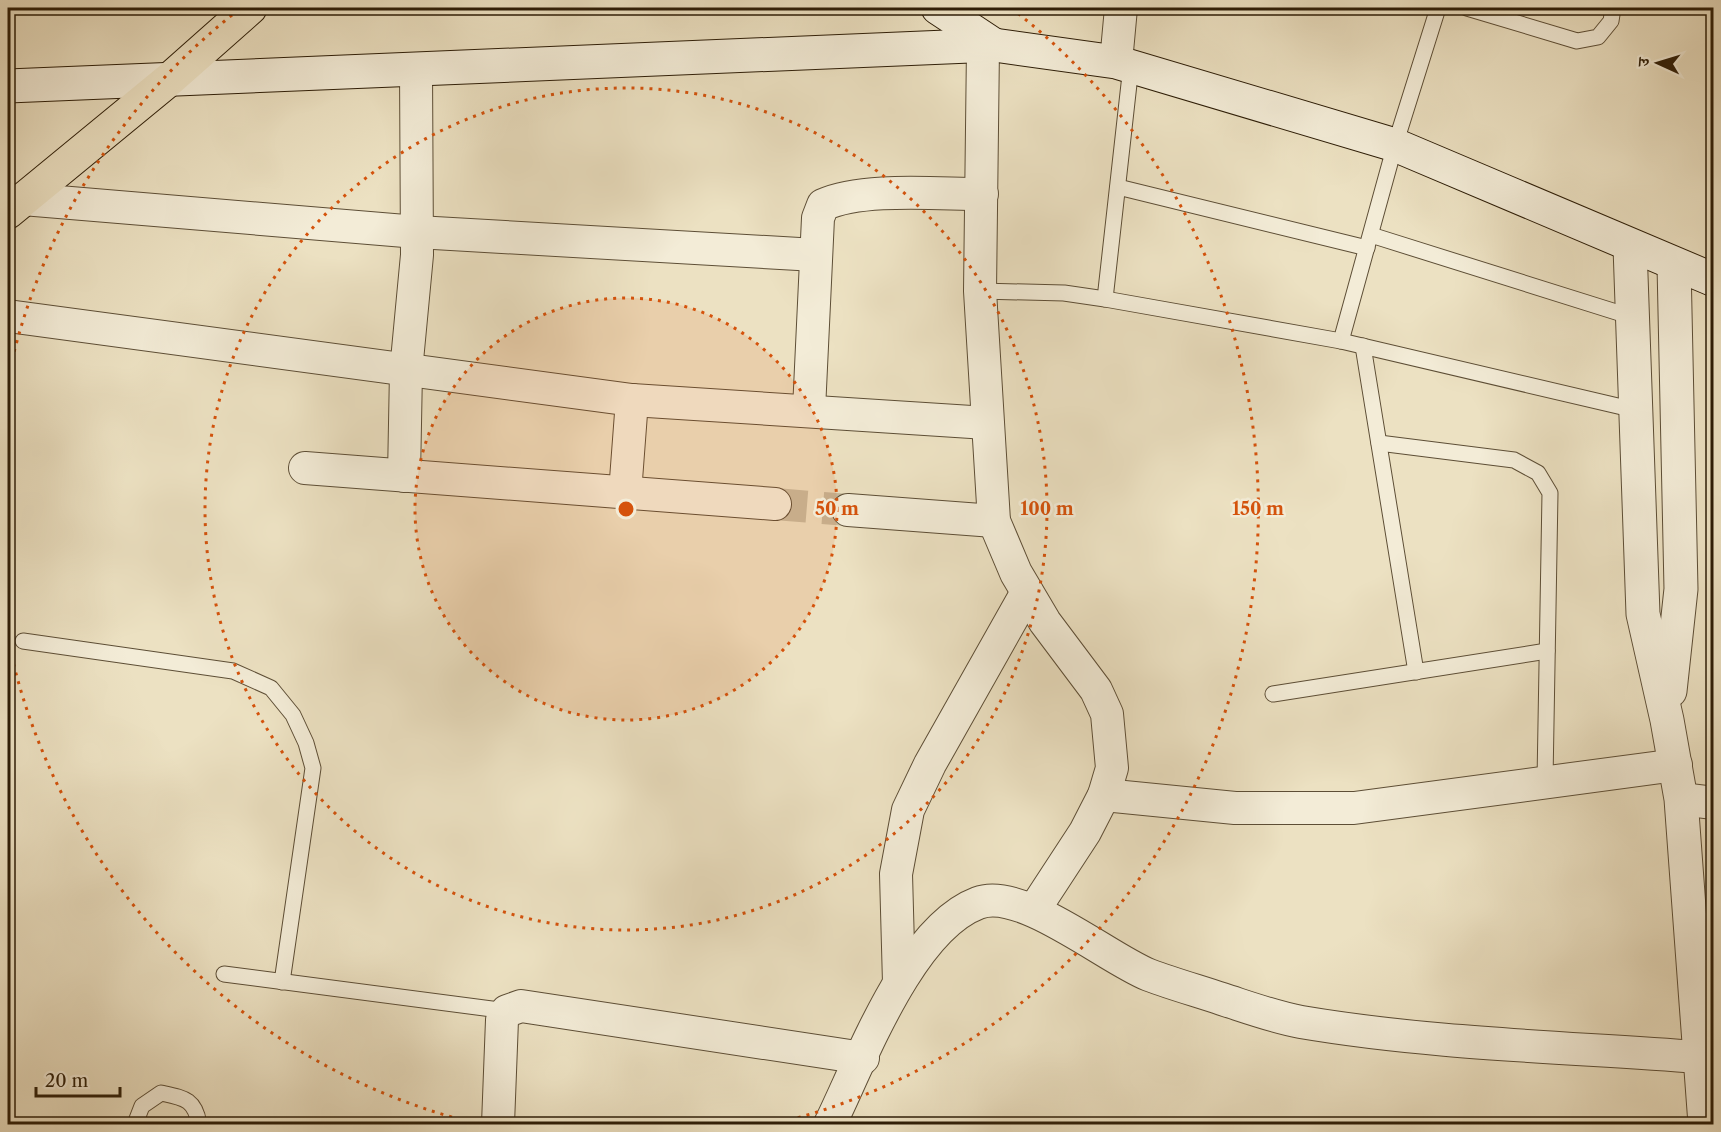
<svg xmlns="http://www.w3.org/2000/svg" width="1721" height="1132" font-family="'Libre Caslon Text','Noto Serif Devanagari',serif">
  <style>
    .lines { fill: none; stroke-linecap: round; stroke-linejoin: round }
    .minor-tunnel { stroke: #c6ba9d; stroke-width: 32; stroke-dasharray: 32 16; stroke-linecap: butt }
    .service-casing { stroke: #5d4e36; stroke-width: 17 }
    .minor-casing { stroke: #5d4e36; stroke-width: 34 }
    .tertiary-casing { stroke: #5d4e36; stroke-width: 35 }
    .secondary-casing { stroke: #2d1d07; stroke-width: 35 }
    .trunk-casing { stroke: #2d1d07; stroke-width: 35 }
    .service { stroke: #f3ecd7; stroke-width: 15 }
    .minor { stroke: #f3ecd7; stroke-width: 32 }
    .tertiary { stroke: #f3ecd7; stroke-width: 33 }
    .secondary { stroke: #f3ecd7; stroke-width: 33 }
    .trunk { stroke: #ece1c2; stroke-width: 33 }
    .ring { fill: none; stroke: #d5530c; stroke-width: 3; stroke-dasharray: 3 6 }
    .centre { fill: #d5530c; stroke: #f3ecd7; stroke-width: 3 }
    .ring-label { font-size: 18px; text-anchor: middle; font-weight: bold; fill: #d5530c; stroke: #f3ecd7; stroke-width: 5; stroke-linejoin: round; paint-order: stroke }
  </style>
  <rect width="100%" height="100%" fill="#ece1c2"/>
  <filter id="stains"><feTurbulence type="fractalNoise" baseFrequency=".00333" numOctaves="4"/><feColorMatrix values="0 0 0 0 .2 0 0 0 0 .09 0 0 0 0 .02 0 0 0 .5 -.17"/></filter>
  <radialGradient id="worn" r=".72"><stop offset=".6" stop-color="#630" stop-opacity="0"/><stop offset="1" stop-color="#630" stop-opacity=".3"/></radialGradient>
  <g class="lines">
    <path class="minor-tunnel" d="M775 504 848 510"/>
    <defs>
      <g id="service">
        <path d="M1467 8 1577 41 1598 37 1611 21 1613 8"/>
        <path d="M1118 187 1367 248"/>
        <path d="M1371 235 1632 317"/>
        <path d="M980 291 1064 293 1105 299 1341 341 1635 410"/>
        <path d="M1105 299 1131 66"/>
        <path d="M1341 341 1395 145 1438 8"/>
        <path d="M1363 346 1416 672"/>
        <path d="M1379 443 1514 460 1538 473 1550 493 1545 781"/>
        <path d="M23 641 233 671 271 688 293 715 306 743 313 768 282 982"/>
        <path d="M1273 694 1547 651"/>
        <path d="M224 974 507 1011"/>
        <path d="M135 1124 142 1106 161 1093C184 1098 195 1099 199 1124"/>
      </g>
      <g id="minor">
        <path d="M983 47 980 291 994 521 1016 573 1045 622 1096 690 1107 714 1112 768 1104 795 1085 832 1034 910"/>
        <path d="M1116 62 1121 8"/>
        <path d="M23 199 417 232 816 255"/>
        <path d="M8 316 632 400 987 423"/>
        <path d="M809 410 818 218 823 205C862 187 937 194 982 194"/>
        <path d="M305 468 775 504"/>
        <path d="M404 476 406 371 417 255 416 69"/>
        <path d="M625 493 632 400"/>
        <path d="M848 510 994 521"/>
        <path d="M1104 795 1235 808H1354L1676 765"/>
        <path d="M1681 799 1714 803"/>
        <path d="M899 983 896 874 908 810 930 764 1027 592"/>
        <path d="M498 1124 502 1020 507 1011 521 1006 863 1058"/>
        <path d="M830 1124C861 1061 909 929 978 903 1021 886 1108 959 1149 975 1173 984 1198 991 1222 999 1247 1007 1274 1017 1301 1022 1431 1044 1566 1047 1698 1057"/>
      </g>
      <g id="tertiary">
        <path d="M1630 247 1643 614 1667 720 1681 799 1705 1124"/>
        <path d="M1670 691 1681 589 1674 265"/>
      </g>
      <g id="secondary">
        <path d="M938 8 994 45"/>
        <path d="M8 86 994 45 1116 62 1395 145 1714 280"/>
      </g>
      <path id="trunk" d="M8 212 171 78 250 8"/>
    </defs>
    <use href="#service" class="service-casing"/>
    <use href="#minor" class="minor-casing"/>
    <use href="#tertiary" class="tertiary-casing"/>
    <use href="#secondary" class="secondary-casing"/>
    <use href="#trunk" class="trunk-casing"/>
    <use href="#service" class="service"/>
    <use href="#minor" class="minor"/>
    <use href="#tertiary" class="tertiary"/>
    <use href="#secondary" class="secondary"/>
    <use href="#trunk" class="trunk"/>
  </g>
  <circle cx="626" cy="509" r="211" fill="#d5530c" fill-opacity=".12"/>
  <g class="ring">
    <circle cx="626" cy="509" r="211"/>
    <circle cx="626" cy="509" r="421"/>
    <path d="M478 1124A632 632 0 0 1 8 640M8 378A632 632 0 0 1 241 8M1011 8A632 632 0 0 1 774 1124"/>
  </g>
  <circle cx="626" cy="509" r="9" class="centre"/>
  <g class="ring-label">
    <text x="837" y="515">50 m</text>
    <text x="1047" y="515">100 m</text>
    <text x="1258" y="515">150 m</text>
  </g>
  <rect width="1721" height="1132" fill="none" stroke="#ece1c2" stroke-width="30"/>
  <rect x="9" y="9" width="1703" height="1114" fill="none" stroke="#2d1d07" stroke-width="3"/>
  <rect x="15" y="15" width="1691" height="1102" fill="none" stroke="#2d1d07" stroke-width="1.5"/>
  <g transform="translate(1658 63) rotate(274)" stroke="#f3ecd7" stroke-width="4.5" paint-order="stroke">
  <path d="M0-4.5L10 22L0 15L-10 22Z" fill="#2d1d07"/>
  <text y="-9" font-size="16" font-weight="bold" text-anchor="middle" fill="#2d1d07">उ</text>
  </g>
  <path d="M36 1087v9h84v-9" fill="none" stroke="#2d1d07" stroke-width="3"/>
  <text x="45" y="1087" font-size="18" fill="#2d1d07" stroke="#f3ecd7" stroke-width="4.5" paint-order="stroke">20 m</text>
  <rect width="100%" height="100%" filter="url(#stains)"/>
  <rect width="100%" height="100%" fill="url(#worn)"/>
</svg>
